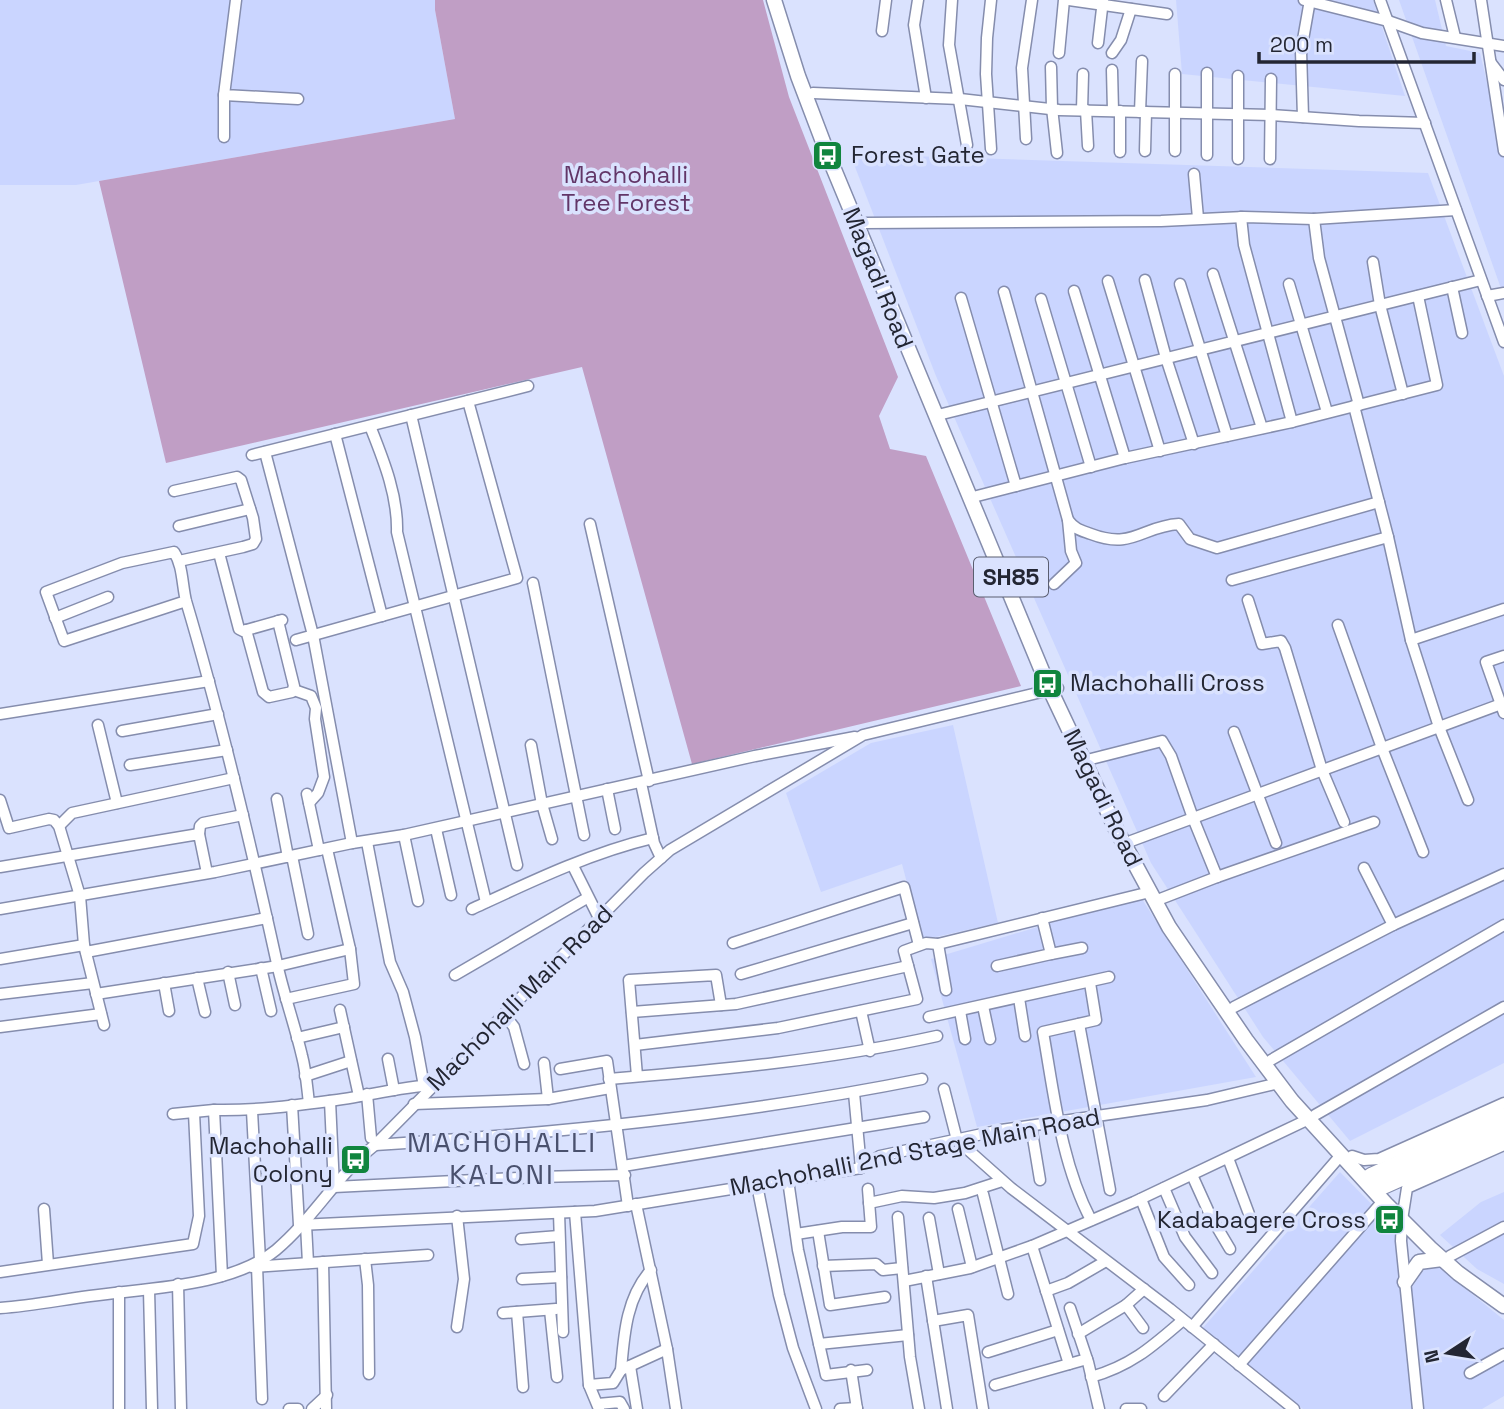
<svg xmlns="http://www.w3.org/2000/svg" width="1504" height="1409" font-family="'Space Grotesk',sans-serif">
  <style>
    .built { fill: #cad5ff }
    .forest { fill: #c09ec5 }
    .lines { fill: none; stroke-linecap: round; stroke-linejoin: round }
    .minor-casing { stroke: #858dad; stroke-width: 13 }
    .major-casing { stroke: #858dad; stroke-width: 17 }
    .highway-casing { stroke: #858dad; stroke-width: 18 }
    .minor { stroke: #fff; stroke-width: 10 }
    .major { stroke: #fff; stroke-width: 14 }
    .highway { stroke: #fff; stroke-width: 16 }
    .labels { text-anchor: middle; stroke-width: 7; stroke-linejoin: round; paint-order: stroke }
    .shield { fill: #dae2fe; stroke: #5a5e70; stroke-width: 2 }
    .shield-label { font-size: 23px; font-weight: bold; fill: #232633 }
    .poi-label { font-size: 24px; fill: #232633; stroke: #dae2fe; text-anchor: start }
    .park-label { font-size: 24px; fill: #623668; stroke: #dae2fe }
    .street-label { font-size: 24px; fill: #232633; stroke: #dae2fe }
    .quarter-label { font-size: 28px; letter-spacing: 2px; fill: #4a516e; stroke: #dae2fe }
  </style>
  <rect width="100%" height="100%" fill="#dae2fe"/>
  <g class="built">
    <path d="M0 0H435V10L455 119 76 185H0Z"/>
    <path d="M1176 0H1373L1405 96 1182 74Z"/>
    <path d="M1399 0H1435L1446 46 1480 53 1504 154V297Z"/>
    <path d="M850 154 1428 173 1504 376V1063L1350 1141 1263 1037 1151 863 936 376Z"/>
    <path d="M953 725 998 923 922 940 902 864 821 892 786 793 871 743Z"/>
    <path d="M1140 896 1256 1077 977 1127 931 959Z"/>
    <path d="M1340 1172 1394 1227 1414 1409H1303L1201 1330Z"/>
    <path d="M1504 1192V1284L1477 1269 1440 1235 1481 1202Z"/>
    <path d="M1430 1260 1504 1320V1396L1482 1409H1424L1409 1292Z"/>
  </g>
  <path class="forest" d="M435 0H763L789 97 898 377 879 416 890 449 926 456 1021 686 692 764 582 367 166 463 99 181 455 119 435 10Z"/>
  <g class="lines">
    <defs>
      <g id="minor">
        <path d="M236 0 224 95 298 99"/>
        <path d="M918 0 914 25 926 98"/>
        <path d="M952 0 949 45 967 145"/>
        <path d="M1069 0 1167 14"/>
        <path d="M1304 0 1388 21 1422 33 1504 46"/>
        <path d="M1380 0 1504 342"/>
        <path d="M1446 0 1455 37"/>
        <path d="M1481 0 1504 151"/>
        <path d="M882 31 886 0"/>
        <path d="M1098 43 1103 0"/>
        <path d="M1059 53 1064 0"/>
        <path d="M1112 53 1121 40 1131 9"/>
        <path d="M1491 63 1504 80"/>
        <path d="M1051 67 1052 108 1057 153"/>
        <path d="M1112 70 1113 111"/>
        <path d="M1238 76V159"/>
        <path d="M813 93 960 99 1059 110 1271 115 1359 121 1425 123"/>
        <path d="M224 95V137"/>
        <path d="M1082 110 1083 74"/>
        <path d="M1086 110 1088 146"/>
        <path d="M1140 112 1142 61"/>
        <path d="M1303 117 1301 51 1310 0"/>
        <path d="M1026 139 1022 68 1032 0"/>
        <path d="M991 149 986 74 987 38 991 0"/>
        <path d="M1145 151 1146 112"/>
        <path d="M1175 151V74"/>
        <path d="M1120 152V111"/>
        <path d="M1207 155V73"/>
        <path d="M1270 159 1271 79"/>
        <path d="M1194 174 1198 218"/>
        <path d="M1241 217 1244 245 1292 422"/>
        <path d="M1314 219 1319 258 1359 405"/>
        <path d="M864 223 1161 221 1244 217 1314 219 1456 210"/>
        <path d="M1373 262 1380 305 1403 394"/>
        <path d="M1213 274 1262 428"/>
        <path d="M1145 280 1166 358 1194 444"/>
        <path d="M1108 281 1160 451"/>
        <path d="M1180 284 1227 436"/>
        <path d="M1289 284 1327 412"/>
        <path d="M1452 287 1462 333"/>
        <path d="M1074 291 1125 458"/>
        <path d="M1004 292 1068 520"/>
        <path d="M1487 296 1504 293"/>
        <path d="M961 298 1016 486 1125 458 1292 422 1437 385 1418 296"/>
        <path d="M1041 299 1091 467"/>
        <path d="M1354 406 1388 537"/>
        <path d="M942 414 1481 280"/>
        <path d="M411 415 517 865"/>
        <path d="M370 426C383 459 398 495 397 532L486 902"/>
        <path d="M335 434 382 616"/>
        <path d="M265 452 313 635 352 843"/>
        <path d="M252 455 528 386"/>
        <path d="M174 491 237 477 241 480 253 518 256 539 253 544 243 547 179 561"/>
        <path d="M977 496 1016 486"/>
        <path d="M590 524 649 781"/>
        <path d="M179 526 250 509"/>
        <path d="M219 553 239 629 243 631 282 620"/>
        <path d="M1232 580 1388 537 1411 640"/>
        <path d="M533 583 584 835"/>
        <path d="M1054 584 1076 563 1071 551 1068 520C1076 530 1080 530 1091 534 1133 550 1142 526 1179 524L1190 539 1217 548 1379 502"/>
        <path d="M1248 600 1262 644 1281 641 1285 648 1322 770 1344 822"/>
        <path d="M186 601 64 641 46 592 122 563 174 552C183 566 182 585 186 601 222 722 251 845 278 968 285 998 295 1026 302 1056 306 1071 307 1087 309 1103"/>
        <path d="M55 618 108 597"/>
        <path d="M1338 625 1382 748 1423 852"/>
        <path d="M246 630 263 692 269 697 292 692 294 686 278 621"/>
        <path d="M296 640 517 578 468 401"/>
        <path d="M1504 656 1486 662 1504 713"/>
        <path d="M294 690 311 696 316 708 315 719 324 777 318 793 309 803"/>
        <path d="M0 714 209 681"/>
        <path d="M98 725 117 803"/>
        <path d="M122 731 218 714"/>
        <path d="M1234 732 1276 843"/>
        <path d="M531 745 542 804 552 839"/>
        <path d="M1091 759 1162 741 1171 756 1193 818 1217 877 1155 901"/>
        <path d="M130 765 227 750"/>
        <path d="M641 783 654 843 661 858"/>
        <path d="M607 789 615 829"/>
        <path d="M307 794 319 850"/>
        <path d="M277 799 288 857"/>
        <path d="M0 800 9 828 49 819 54 820 59 826 80 896 84 945 104 1025"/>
        <path d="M1468 800 1439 727 1411 640 1504 609"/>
        <path d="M59 826 72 813 234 778"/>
        <path d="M436 829 451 895"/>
        <path d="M199 834 200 826 203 823 243 815"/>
        <path d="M404 835 418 901"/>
        <path d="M1131 841 1504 703"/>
        <path d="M367 842 390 962 403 992 415 1037 424 1086"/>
        <path d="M292 856 308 934"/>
        <path d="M573 866 599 918"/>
        <path d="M0 867 199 834 207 873"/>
        <path d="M1364 868 1393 925"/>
        <path d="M1217 877 1374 822"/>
        <path d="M0 909 215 872 352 843 404 835 755 756 855 737"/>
        <path d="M472 909C530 882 590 853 653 838"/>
        <path d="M733 943 904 887 919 945"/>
        <path d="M938 944 946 990"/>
        <path d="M86 952 267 918"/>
        <path d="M1051 954 1082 948"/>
        <path d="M0 959 84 945"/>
        <path d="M997 966 1051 954 1042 918"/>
        <path d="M261 968 271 1011"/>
        <path d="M228 972 235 1005"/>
        <path d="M741 974 913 923"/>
        <path d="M455 975 587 898"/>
        <path d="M197 978 205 1012"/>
        <path d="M164 983 169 1011"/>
        <path d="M1090 983 1096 1020 1043 1032C1054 1094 1061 1163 1091 1220"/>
        <path d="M0 994 93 983"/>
        <path d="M96 994 278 966 350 949"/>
        <path d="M1019 998 1025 1036"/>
        <path d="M286 999 354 984 350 949 327 849"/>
        <path d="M983 1006 990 1039"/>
        <path d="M1234 1007 1393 925 1504 874"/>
        <path d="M340 1010 359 1096"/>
        <path d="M861 1011 870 1051"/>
        <path d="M960 1011 965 1039"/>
        <path d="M632 1012 736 1004 908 966"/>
        <path d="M504 1014 514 1027 524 1064"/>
        <path d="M929 1017 1109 977"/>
        <path d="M1079 1024 1110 1190"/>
        <path d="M0 1027 101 1014"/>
        <path d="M297 1038 344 1027"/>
        <path d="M635 1045 778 1028 917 999 904 951 926 943 938 944 1150 892"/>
        <path d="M388 1059 394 1090"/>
        <path d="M1271 1060 1504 925"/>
        <path d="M544 1063 548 1099"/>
        <path d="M560 1069 607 1061 628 1206"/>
        <path d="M305 1076 351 1061"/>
        <path d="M637 1076 629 980 716 975 721 1005"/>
        <path d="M609 1079C719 1070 829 1060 937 1036"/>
        <path d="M944 1089 957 1140 1011 1188 1170 1309 1294 1409"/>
        <path d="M854 1093 861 1168"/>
        <path d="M367 1094 371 1138"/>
        <path d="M330 1101 334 1187 537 1177 625 1175"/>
        <path d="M414 1104 548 1099 610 1088"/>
        <path d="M292 1105 299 1225 595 1211 861 1168 880 1156 1001 1130 1207 1100 1279 1083"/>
        <path d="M252 1111 260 1260"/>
        <path d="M173 1114 214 1110"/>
        <path d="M1315 1115 1504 1007"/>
        <path d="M1031 1126 1040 1180"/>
        <path d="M375 1145C558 1133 742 1115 922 1079"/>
        <path d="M1352 1156 1364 1160 1379 1159 1504 1103"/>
        <path d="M1228 1158 1249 1214"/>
        <path d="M623 1166 924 1117"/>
        <path d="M1192 1175 1211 1217 1230 1249"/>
        <path d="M788 1180 798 1250 826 1375 867 1370"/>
        <path d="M757 1185 779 1295 793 1348 816 1409"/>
        <path d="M1164 1188 1185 1237 1212 1273"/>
        <path d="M983 1194 1008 1294"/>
        <path d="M1141 1199 1164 1257 1189 1285"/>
        <path d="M869 1203 902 1196 934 1198 965 1193 1002 1181"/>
        <path d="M636 1204 667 1349 676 1409"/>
        <path d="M44 1209 48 1264"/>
        <path d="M958 1209 972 1267"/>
        <path d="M575 1212 589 1385 599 1409"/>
        <path d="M559 1213 563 1332"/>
        <path d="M457 1216 464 1279 457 1327"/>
        <path d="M898 1217 910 1357 919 1409"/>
        <path d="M929 1218 939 1274"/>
        <path d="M306 1225 308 1263"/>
        <path d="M818 1231 830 1305 885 1297"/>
        <path d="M796 1234 842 1227H871L868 1189"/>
        <path d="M521 1239 559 1236"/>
        <path d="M1032 1246 1069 1364"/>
        <path d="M1450 1256 1504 1227"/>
        <path d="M365 1259 368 1285 369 1374"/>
        <path d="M323 1262 326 1409"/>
        <path d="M257 1266 262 1399"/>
        <path d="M823 1266 876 1264 883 1270 902 1268"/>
        <path d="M252 1267 428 1255"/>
        <path d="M0 1272 193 1244 199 1216 194 1113"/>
        <path d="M222 1276 214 1110C253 1111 291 1106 329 1101 364 1097 398 1087 433 1085"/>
        <path d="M926 1276 947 1409"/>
        <path d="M522 1279 561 1277"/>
        <path d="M904 1281 970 1268 1032 1246 1134 1202 1309 1119"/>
        <path d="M178 1284 181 1409"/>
        <path d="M149 1290 152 1409"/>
        <path d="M1046 1291 1068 1283 1106 1261"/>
        <path d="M119 1292V1409"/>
        <path d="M1126 1305 1143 1328"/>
        <path d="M0 1308C30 1306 60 1300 90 1296 146 1288 231 1287 276 1250 313 1219 337 1175 375 1145L644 873 670 850 863 735 1058 688"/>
        <path d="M1070 1308 1088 1362 1099 1409"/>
        <path d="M550 1310 557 1377"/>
        <path d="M517 1312 523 1387"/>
        <path d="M503 1313 556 1309"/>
        <path d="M933 1321 968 1315 983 1409"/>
        <path d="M1192 1327 1341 1155"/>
        <path d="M1078 1334 1126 1305 1144 1289"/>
        <path d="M819 1344 908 1335"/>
        <path d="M988 1352 1058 1330"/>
        <path d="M1239 1365 1383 1201"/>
        <path d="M630 1366 637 1409"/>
        <path d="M621 1370C624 1335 626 1298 651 1270"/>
        <path d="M851 1370 857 1409"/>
        <path d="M1470 1373 1504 1354"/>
        <path d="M1091 1377C1131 1366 1153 1346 1183 1320"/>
        <path d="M589 1385 613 1383 621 1370 667 1349"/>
        <path d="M995 1385 1087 1359"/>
        <path d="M1164 1396 1214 1344"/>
        <path d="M598 1404 620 1402 624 1409"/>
        <path d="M289 1409H298"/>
        <path d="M312 1409 327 1395"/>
        <path d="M840 1409 857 1408"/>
        <path d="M1126 1409H1141"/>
        <path d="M1418 1409 1401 1241 1402 1220 1407 1188 1504 1145"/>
      </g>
      <g id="major">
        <path d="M774 0 798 76 828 155 1047 683 1116 829 1169 927 1246 1040 1292 1101 1386 1204 1430 1248 1458 1273 1504 1306"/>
        <path d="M1405 1282 1419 1262 1442 1259"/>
      </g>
      <g id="highway">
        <path d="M1371 1176 1504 1116"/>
        <path d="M1381 1187 1504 1132"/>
      </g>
    </defs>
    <use href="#minor" class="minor-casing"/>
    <use href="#major" class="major-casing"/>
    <use href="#highway" class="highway-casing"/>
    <use href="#minor" class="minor"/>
    <use href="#major" class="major"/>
    <use href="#highway" class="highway"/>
  </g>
  <defs>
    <symbol id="bus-square" viewBox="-11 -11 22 22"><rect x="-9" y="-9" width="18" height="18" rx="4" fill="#10853e" stroke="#dae2fe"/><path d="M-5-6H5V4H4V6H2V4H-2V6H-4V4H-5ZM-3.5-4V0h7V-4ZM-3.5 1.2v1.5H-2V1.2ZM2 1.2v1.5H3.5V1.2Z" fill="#fff"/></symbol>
  </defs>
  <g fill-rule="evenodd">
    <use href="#bus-square" x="810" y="138" width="35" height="35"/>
    <use href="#bus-square" x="1030" y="666" width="35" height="35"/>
    <use href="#bus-square" x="338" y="1142" width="35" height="35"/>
    <use href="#bus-square" x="1372" y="1202" width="35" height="35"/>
  </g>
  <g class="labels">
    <rect class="shield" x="974" y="557.5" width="74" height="39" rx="5"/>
    <g class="shield-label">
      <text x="1011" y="585">SH85</text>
    </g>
    <g class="poi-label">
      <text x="851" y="163">Forest Gate</text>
      <text x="1070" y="691">Machohalli Cross</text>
      <text x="333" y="1154" text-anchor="end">Machohalli<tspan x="333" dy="28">Colony</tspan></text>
      <text x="1366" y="1228" text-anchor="end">Kadabagere Cross</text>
    </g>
    <g class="park-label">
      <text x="626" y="183">Machohalli<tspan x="626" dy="28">Tree Forest</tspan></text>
    </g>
    <g class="street-label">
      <text transform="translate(878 278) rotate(68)" y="8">Magadi Road</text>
      <text transform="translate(1103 798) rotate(64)" y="8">Magadi Road</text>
      <text transform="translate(520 998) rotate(-45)" y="8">Machohalli Main Road</text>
      <text transform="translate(915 1152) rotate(-11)" y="8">Machohalli 2nd Stage Main Road</text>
    </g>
    <g class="quarter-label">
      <text x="502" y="1152">MACHOHALLI<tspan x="502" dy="32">KALONI</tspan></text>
    </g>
  </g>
  <g transform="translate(1448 1353) rotate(258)" stroke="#dae2fe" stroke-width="5" paint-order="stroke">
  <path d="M0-5L12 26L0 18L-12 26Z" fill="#232633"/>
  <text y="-10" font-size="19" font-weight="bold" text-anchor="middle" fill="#232633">N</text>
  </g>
  <path d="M1259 52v10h215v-10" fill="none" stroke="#232633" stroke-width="3.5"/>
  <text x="1270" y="52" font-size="21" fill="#232633" stroke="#dae2fe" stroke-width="5" paint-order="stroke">200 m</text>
</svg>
